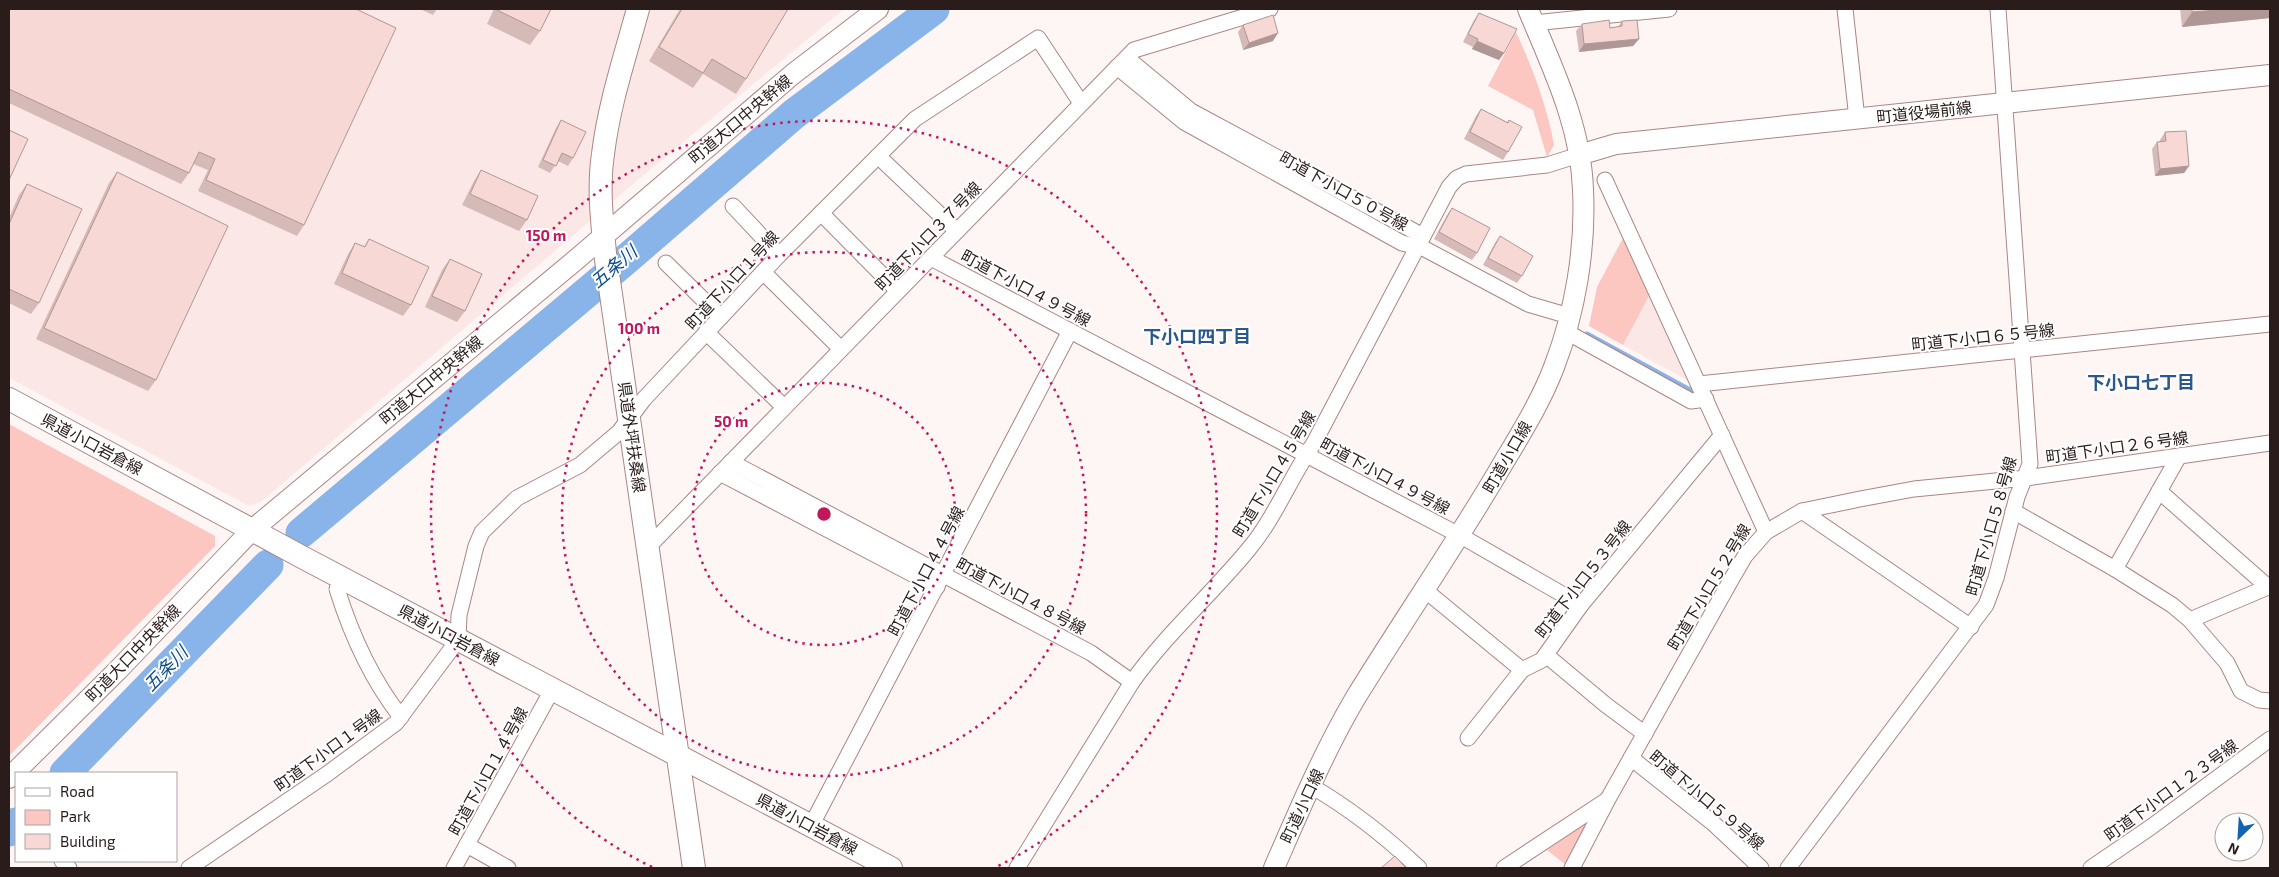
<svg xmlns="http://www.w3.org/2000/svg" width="2279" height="877" font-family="'Exo 2','Noto Sans JP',sans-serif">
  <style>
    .built { fill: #fbe8e6 }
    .green { fill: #fcc6c1 }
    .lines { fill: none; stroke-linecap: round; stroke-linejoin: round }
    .stream { stroke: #88b4e9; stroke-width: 5 }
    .river { stroke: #88b4e9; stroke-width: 31 }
    .minor-casing { stroke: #a98683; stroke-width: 17 }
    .tertiary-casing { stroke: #a98683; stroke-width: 22 }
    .secondary-casing { stroke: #a98683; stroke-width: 24 }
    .minor { stroke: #fff; stroke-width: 15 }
    .tertiary { stroke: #fff; stroke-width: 20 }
    .secondary { stroke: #fff; stroke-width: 22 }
    .wall { fill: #d5bab7 }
    .shaded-wall { fill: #ae9795 }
    .building { fill: #f8d8d5; stroke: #ae9795 }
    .ring { fill: none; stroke: #c2185b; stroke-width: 2.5; stroke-dasharray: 2.5 5 }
    .labels { text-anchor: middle; stroke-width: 4; stroke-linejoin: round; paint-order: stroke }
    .street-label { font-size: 16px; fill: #291c1b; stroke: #fff }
    .water-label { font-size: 18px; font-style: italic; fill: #0c4d8b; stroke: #fff }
    .neighbourhood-label { font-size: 18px; font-weight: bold; fill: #2a588d; stroke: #fff }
    .centre { fill: #c2185b; stroke: #fff; stroke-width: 2.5 }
    .ring-label { font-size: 15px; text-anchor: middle; font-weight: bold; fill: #c2185b; stroke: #fff; stroke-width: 4; stroke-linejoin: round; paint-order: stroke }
  </style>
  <rect width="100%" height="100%" fill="#fef6f5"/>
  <g class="built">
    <path d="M9 9H844L645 174 261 502 249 506 9 378Z"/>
    <path d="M1649 296 1687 380 1623 345Z"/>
  </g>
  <g class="green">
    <path d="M1516 32C1533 69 1547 106 1554 145L1547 157 1533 110 1488 86Z"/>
    <path d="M1623 238 1649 296 1623 345 1589 326 1597 287Z"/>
    <path d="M9 424 215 536V546L9 756Z"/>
    <path d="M1584 824 1586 827 1566 865 1547 850Z"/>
  </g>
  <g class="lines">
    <g class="stream">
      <path d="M1339 199 1411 238"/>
      <path d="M1587 334 1690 390 1700 389"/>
    </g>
    <g class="river">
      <path d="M301 533 623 262 794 114 934 9"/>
      <path d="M65 773 268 565"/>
      <path d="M9 831 16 823"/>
    </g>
    <defs>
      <g id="minor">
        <path d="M1845 9 1857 119"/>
        <path d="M1534 23 1669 9"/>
        <path d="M1127 58 1191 111 1423 236"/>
        <path d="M1117 67 1184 122 1402 243 1423 248 1528 304 1569 316"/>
        <path d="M878 156 957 231"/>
        <path d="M733 206 779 255"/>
        <path d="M821 213 898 291"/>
        <path d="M931 258 1461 536 1581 605"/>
        <path d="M666 263 721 317"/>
        <path d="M763 272 841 349"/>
        <path d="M1565 331 1691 401 1706 399"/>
        <path d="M706 332 784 407"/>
        <path d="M1699 384 2270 324"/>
        <path d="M2179 456 2115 569 2172 605 2190 620 2227 663 2241 691 2259 700 2270 701"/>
        <path d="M731 462 1091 653 1132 682"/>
        <path d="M720 473 937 587"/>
        <path d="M2159 491 2268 587H2270"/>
        <path d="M1802 511 1971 627"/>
        <path d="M2013 511 2115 569"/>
        <path d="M1766 532 1802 511 1860 499 1914 489 2026 478 2270 443"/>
        <path d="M648 547 1134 50 1270 9"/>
        <path d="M342 578 337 589C351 634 372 680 401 717"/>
        <path d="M1426 591 1522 670"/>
        <path d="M2190 620 2268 587"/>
        <path d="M1546 655 1606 705 1645 734"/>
        <path d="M1468 738 1522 670 1542 660 1581 605 1722 435"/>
        <path d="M1631 758 1713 823 1761 868"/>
        <path d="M1311 786C1351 809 1386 837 1419 868"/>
        <path d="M811 826 1070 331"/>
        <path d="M467 845 508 868"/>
        <path d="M62 861 69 868"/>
        <path d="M189 868 327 774 396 723 458 640 459 615 476 546 482 532 517 498 580 465 619 432 644 399 779 255 915 119 1038 38 1081 103"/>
        <path d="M454 868 552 690"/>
        <path d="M1017 868 1132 682C1166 634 1211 595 1248 550 1275 518 1290 478 1314 443L1449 187 1457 178 1466 174 1547 165 1579 155"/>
        <path d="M1504 868 1607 800"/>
        <path d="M1572 868 1608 799 1731 580 1745 556 1766 532 1605 180"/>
        <path d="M1788 868 1986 605 1996 578 2017 497 2030 464 1998 9"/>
        <path d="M2091 868 2151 827 2270 739"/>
      </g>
      <g id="tertiary">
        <path d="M1579 155 1616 144 2270 75"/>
        <path d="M9 778 118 670 252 530 578 258 793 74 878 9"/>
        <path d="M1274 868C1299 811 1324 751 1356 697 1403 621 1453 548 1498 472 1518 438 1540 404 1554 367 1575 313 1586 248 1583 190 1581 125 1552 67 1528 9"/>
      </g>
      <g id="secondary">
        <path d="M638 9C625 57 609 104 603 154 598 187 602 220 605 253L694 868"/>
        <path d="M9 399 302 557 891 868"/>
      </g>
    </defs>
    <use href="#minor" class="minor-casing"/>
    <use href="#tertiary" class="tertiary-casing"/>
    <use href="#secondary" class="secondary-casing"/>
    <use href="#minor" class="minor"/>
    <use href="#tertiary" class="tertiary"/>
    <use href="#secondary" class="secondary"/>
  </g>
  <g class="wall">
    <path d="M9 9H356L304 225 297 236 198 191 208 170 193 164 189 173 181 184 9 103Z"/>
    <path d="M420 9H437L433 15Z"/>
    <path d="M494 9H551L540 31 530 45 487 24Z"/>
    <path d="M680 9H788L746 79 736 94 703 74 693 88 649 61Z"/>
    <path d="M2180 9H2270V18L2182 27Z"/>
    <path d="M1479 13 1504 53 1499 60 1472 49 1473 47 1463 42 1474 20Z"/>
    <path d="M1622 21 1639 39 1633 46 1579 52 1576 31 1582 24 1610 28 1618 27Z"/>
    <path d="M1243 25 1273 41 1243 50 1238 32Z"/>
    <path d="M1481 109 1507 122 1509 120 1508 152 1503 160 1464 139 1476 116Z"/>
    <path d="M561 120 573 158 568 166 558 161 550 173 538 167 556 128Z"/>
    <path d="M2165 132 2189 166 2184 173 2155 176 2152 149 2157 142H2160V140Z"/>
    <path d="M481 170 527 220 519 231 462 205 474 181Z"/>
    <path d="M117 172 156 380 148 391 36 339 109 183Z"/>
    <path d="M27 184 39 303 31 314 9 303V218L19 195Z"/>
    <path d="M1452 208 1477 253 1472 260 1434 239 1447 215Z"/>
    <path d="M1500 236 1522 276 1517 283 1483 265 1495 243Z"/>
    <path d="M369 239 411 305 403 316 334 284 348 254 355 243 364 247Z"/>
    <path d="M450 259 465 311 457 322 425 307 442 270Z"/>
  </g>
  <g class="shaded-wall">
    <path d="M2230 9H2270V18L2182 27 2192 12Z"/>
    <path d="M1278 33 1273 41 1243 50 1249 43Z"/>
    <path d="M1639 39 1633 46 1579 52 1584 44Z"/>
    <path d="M1477 41 1504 53 1499 60 1472 49Z"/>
    <path d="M2189 166 2184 173 2155 176 2160 169Z"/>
  </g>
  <g class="building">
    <path d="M9 9H356L396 28 304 225 206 180 215 159 199 152 189 173 9 89Z"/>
    <path d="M497 9H551L540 31 497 10Z"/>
    <path d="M682 9H788L746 79 712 59 703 73 659 47Z"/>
    <path d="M2192 9H2230L2192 12Z"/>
    <path d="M1479 13 1517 29 1504 53 1477 41 1478 39 1468 34Z"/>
    <path d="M1273 15 1278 33 1249 43 1243 25Z"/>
    <path d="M1609 20 1610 28 1622 26V21L1637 20 1639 39 1584 44 1582 24Z"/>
    <path d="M1481 109 1508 123 1509 120 1522 127 1508 152 1470 132Z"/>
    <path d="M561 120 586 132 573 158 562 153 556 166 543 160Z"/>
    <path d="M9 130 28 139 9 180Z"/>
    <path d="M2186 131 2189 166 2160 169 2157 142 2166 141 2165 132Z"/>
    <path d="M481 170 538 196 527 220 470 194Z"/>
    <path d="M117 172 228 226 156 380 44 328Z"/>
    <path d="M27 184 82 209 39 303 9 289V224Z"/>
    <path d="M1452 208 1490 228 1477 253 1439 232Z"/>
    <path d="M1500 236 1533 256 1522 276 1488 258Z"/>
    <path d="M369 239 429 267 411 305 342 273 355 243 365 247Z"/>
    <path d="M450 259 482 274 465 311 432 296Z"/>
    <path d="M1395 856 1406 868H1381Z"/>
  </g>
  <g class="ring">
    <circle cx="824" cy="514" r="131"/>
    <circle cx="824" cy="514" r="262"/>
    <path d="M652 867A393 393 0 1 1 996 867"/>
  </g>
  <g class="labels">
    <g class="street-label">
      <text transform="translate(1924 112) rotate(-6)" y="6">町道役場前線</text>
      <text transform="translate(740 119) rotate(-40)" y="6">町道大口中央幹線</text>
      <text transform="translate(1344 191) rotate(29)" y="6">町道下小口５０号線</text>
      <text transform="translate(928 236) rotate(-46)" y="6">町道下小口３７号線</text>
      <text transform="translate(732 280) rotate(-47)" y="6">町道下小口１号線</text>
      <text transform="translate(1026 288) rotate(28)" y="6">町道下小口４９号線</text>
      <text transform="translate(1983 337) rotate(-6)" y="6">町道下小口６５号線</text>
      <text transform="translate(431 380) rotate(-40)" y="6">町道大口中央幹線</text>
      <text transform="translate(632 437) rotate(82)" y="6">県道外坪扶桑線</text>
      <text transform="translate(92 444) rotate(28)" y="6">県道小口岩倉線</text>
      <text transform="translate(2117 447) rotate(-8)" y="6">町道下小口２６号線</text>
      <text transform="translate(1507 457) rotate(-60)" y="6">町道小口線</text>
      <text transform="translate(1274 474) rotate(-59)" y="6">町道下小口４５号線</text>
      <text transform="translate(1385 476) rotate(28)" y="6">町道下小口４９号線</text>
      <text transform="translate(1991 526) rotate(-74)" y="6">町道下小口５８号線</text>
      <text transform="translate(926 571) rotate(-62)" y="6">町道下小口４４号線</text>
      <text transform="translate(1583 579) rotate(-52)" y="6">町道下小口５３号線</text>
      <text transform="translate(1709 587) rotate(-59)" y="6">町道下小口５２号線</text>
      <text transform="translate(1021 596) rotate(28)" y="6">町道下小口４８号線</text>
      <text transform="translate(449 635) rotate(28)" y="6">県道小口岩倉線</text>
      <text transform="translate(133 653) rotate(-46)" y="6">町道大口中央幹線</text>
      <text transform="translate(328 750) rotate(-36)" y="6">町道下小口１号線</text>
      <text transform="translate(488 771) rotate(-61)" y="6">町道下小口１４号線</text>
      <text transform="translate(2171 790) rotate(-36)" y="6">町道下小口１２３号線</text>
      <text transform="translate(1707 800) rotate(40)" y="6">町道下小口５９号線</text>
      <text transform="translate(1302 806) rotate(-65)" y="6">町道小口線</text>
      <text transform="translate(807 824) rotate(28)" y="6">県道小口岩倉線</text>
    </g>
    <g class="water-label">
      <text transform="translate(614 267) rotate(-40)" y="6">五条川</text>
      <text transform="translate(166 669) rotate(-46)" y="6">五条川</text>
    </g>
    <g class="neighbourhood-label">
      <text x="1197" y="343">下小口四丁目</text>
      <text x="2141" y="389">下小口七丁目</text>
    </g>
  </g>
  <circle cx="824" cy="514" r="8" class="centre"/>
  <g class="ring-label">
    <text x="546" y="241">150 m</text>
    <text x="639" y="334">100 m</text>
    <text x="731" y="427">50 m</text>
  </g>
  <rect width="2279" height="877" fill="none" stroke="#291c1b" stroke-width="20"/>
  <rect x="15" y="772" width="162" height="90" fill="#ffffff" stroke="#a9a4a4"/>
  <rect x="25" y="788" width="25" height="8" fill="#ffffff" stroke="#a9a4a4"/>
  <text x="60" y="797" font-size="15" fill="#291c1b">Road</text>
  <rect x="25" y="810" width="25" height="15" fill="#fcc6c1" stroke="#a9a4a4"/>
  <text x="60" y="822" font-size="15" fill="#291c1b">Park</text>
  <rect x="25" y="834" width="25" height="15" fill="#f8d8d5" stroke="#a9a4a4"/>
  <text x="60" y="847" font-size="15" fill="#291c1b">Building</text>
  <g transform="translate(2239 837) rotate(205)"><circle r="24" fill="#ffffff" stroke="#a9a4a4"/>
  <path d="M0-4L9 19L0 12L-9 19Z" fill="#1263b2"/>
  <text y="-8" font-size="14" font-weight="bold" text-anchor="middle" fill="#291c1b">N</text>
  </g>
</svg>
